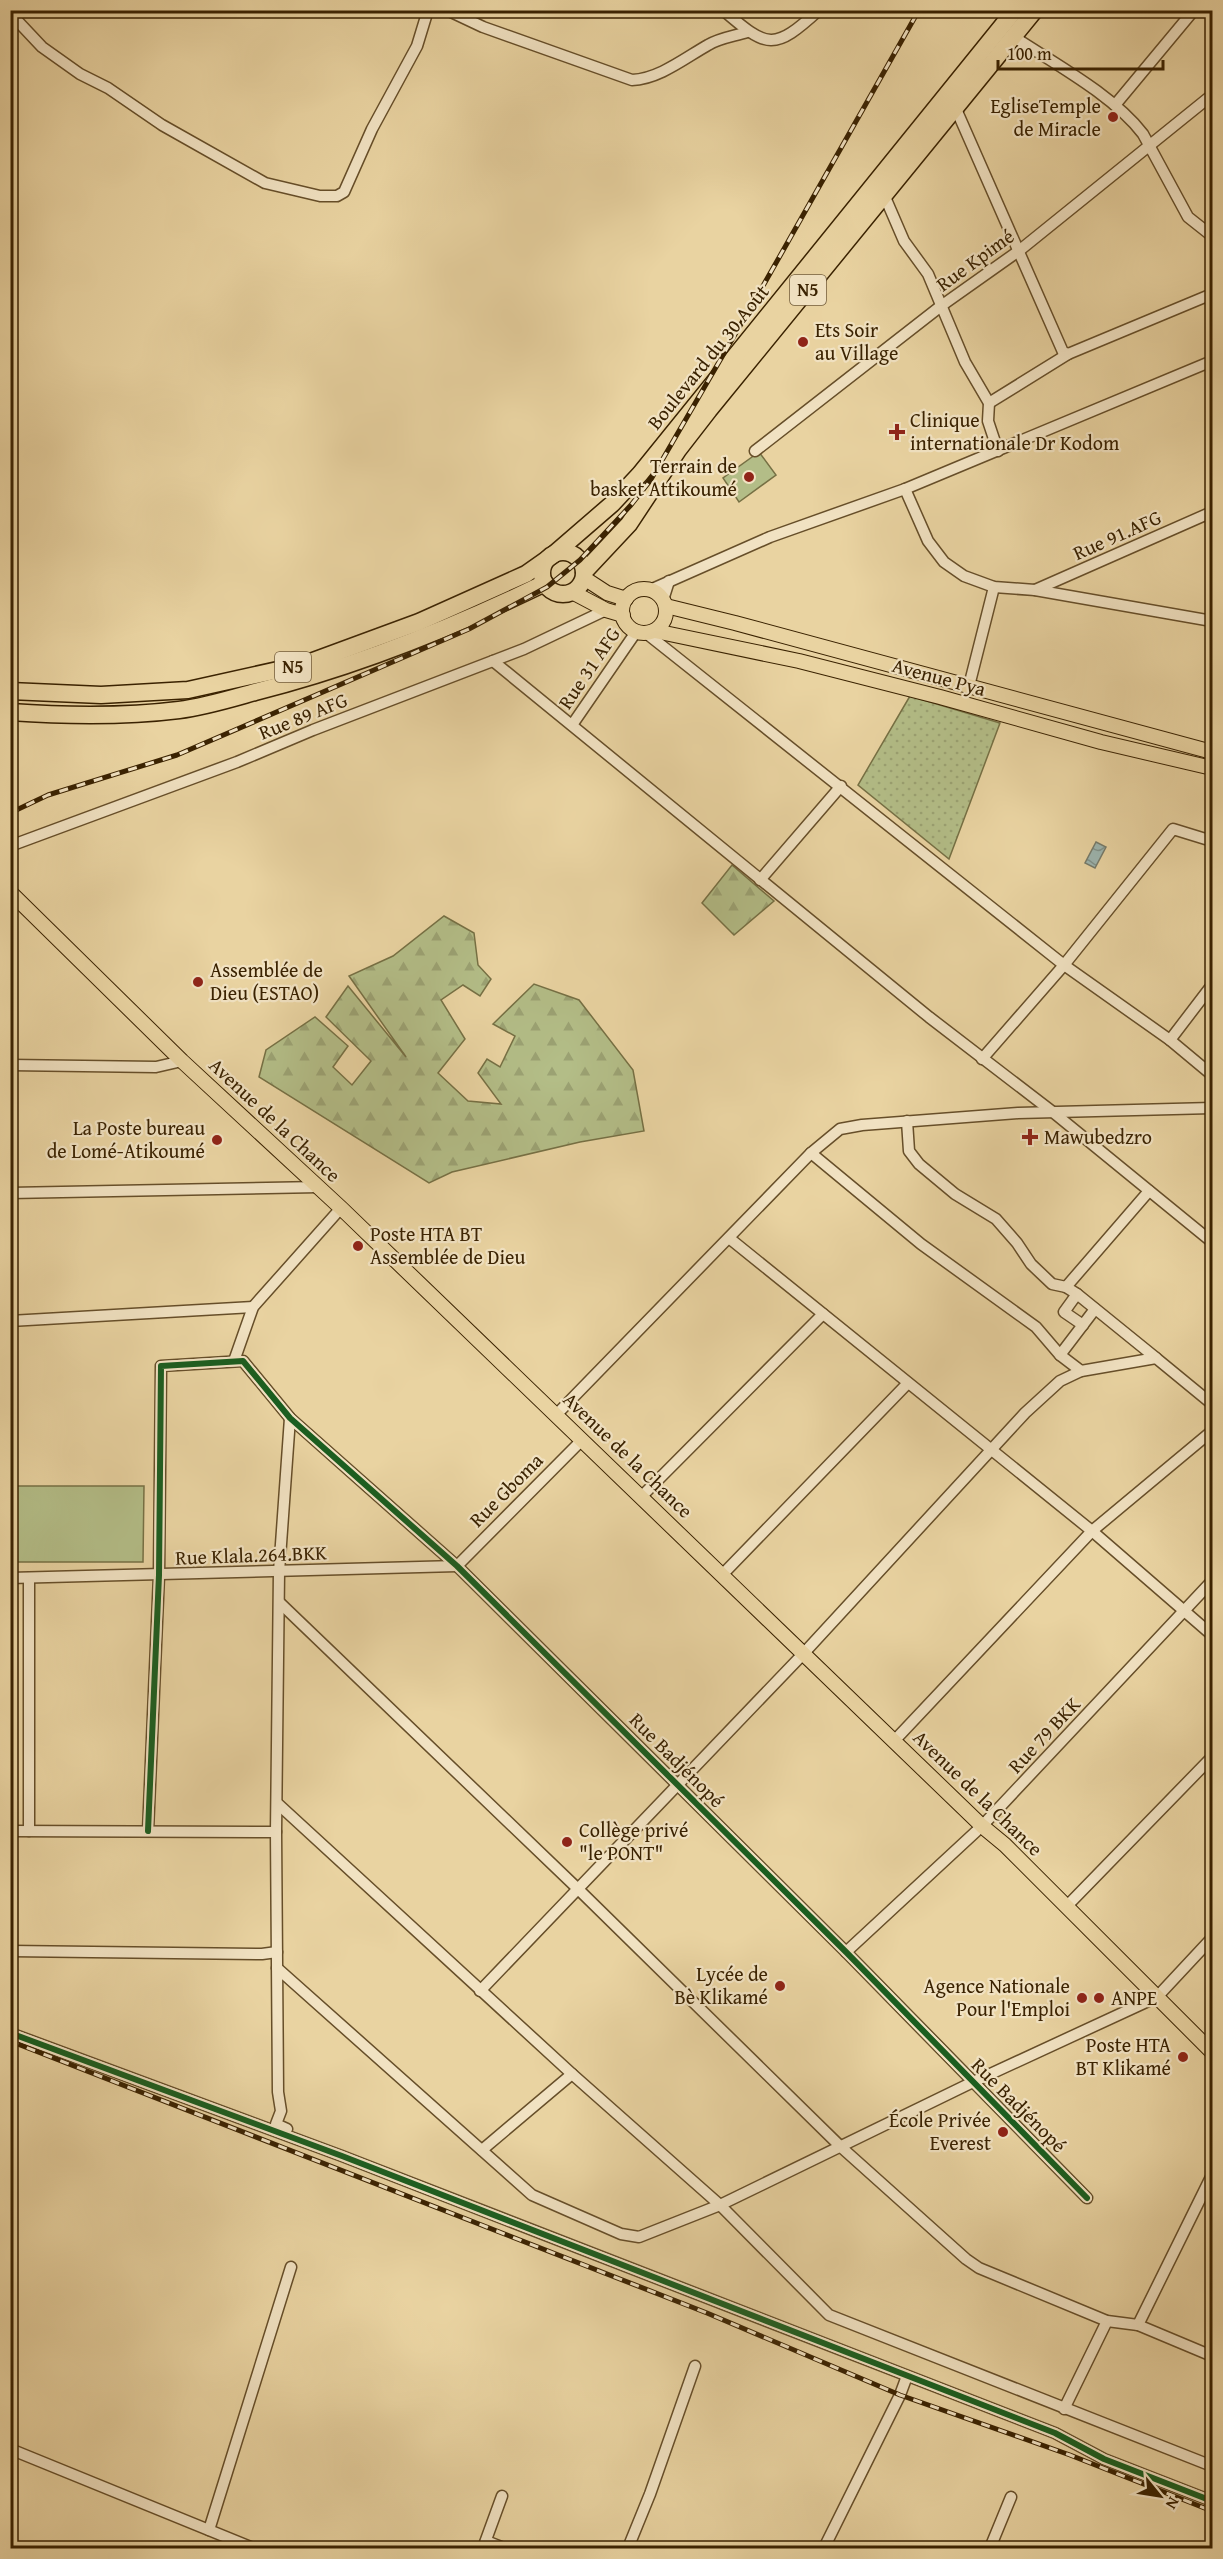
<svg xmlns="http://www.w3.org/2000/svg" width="1223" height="2559" font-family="'Gentium Book Plus',serif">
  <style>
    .grass { fill: url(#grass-dots); stroke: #767044; stroke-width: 1.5 }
    .forest { fill: url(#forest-firs); stroke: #767044; stroke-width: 1.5 }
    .green { fill: #b3bd87; stroke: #767044; stroke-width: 1.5 }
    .water { fill: url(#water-waves); stroke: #757a6a; stroke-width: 1.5 }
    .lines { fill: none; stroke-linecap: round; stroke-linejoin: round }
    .minor-casing { stroke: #664e29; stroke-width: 13 }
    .major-casing { stroke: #3a2201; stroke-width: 16 }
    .highway-casing { stroke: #3a2201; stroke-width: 19 }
    .minor { stroke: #f1e2c2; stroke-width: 10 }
    .major { stroke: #e9d3a1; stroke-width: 14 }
    .highway { stroke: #e9d3a1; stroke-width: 16 }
    .rail-casing { stroke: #3a2201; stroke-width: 5 }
    .rail { stroke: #f1e2c2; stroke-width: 3; stroke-dasharray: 9; stroke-linecap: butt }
    .cycleway-casing { stroke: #f1e2c2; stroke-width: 10 }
    .cycleway { stroke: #1b5e20; stroke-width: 6 }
    .poi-dot { fill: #8f2418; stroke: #f1e2c2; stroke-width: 2 }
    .labels { text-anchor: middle; stroke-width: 4.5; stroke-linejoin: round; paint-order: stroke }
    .shield { fill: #f1e2c2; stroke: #715c3b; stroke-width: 1.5 }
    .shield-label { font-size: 18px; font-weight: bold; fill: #3a2201 }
    .poi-label { font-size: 20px; fill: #3a2201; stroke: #f1e2c2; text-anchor: end }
    .street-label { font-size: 20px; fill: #3a2201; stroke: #f1e2c2 }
  </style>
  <defs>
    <pattern id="grass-dots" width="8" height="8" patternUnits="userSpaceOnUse" patternTransform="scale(1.5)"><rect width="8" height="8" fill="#b3bd87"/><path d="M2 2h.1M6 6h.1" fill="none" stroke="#9ba273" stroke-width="1.8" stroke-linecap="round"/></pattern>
    <pattern id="forest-firs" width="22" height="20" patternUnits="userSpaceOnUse" patternTransform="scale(1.5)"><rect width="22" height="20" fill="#b3bd87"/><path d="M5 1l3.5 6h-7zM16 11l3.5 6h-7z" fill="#9ba273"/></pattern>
    <pattern id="water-waves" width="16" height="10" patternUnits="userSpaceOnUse" patternTransform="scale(1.5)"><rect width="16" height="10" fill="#9cb5b0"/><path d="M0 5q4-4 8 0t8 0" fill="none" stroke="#80938d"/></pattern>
  </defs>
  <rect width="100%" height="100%" fill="#e9d3a1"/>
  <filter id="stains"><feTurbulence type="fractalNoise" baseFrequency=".00333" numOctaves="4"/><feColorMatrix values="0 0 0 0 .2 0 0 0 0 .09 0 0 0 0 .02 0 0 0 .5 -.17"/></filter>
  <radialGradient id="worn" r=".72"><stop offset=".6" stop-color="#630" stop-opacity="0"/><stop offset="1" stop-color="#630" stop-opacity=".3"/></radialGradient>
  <path class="grass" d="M910 696 1000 723 949 859 858 785Z"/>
  <g class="forest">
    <path d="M732 865 774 901 734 935 702 903Z"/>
    <path d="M444 916 474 933 478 965 491 979 480 996 463 985 441 1000 465 1039 438 1073 468 1101 501 1104 478 1073 487 1059 500 1067 515 1036 493 1024 534 984 579 1000 633 1070 644 1131 580 1142 452 1172 429 1183 259 1077 266 1050 315 1017 348 1046 333 1067 352 1085 371 1061 326 1017 348 986 406 1057 349 976 393 956Z"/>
  </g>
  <g class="green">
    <path d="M759 452 776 475 739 502 723 478Z"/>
    <path d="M11 1486H144L143 1562H11Z"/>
  </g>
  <path class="water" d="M1096 842 1106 847 1095 868 1085 863Z"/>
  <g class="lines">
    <defs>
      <g id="minor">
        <path d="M447 10 483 27 632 80C659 79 685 58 708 45 719 38 735 36 747 32"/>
        <path d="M723 10C768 49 774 51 819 10"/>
        <path d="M10 13 42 47 80 74 108 88 162 125 265 183 320 196H337L344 192 372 129 417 46 428 10"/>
        <path d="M1014 37C1055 64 1113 95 1143 134L1188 217 1212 236"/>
        <path d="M1115 105 1194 10"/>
        <path d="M956 109 1063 352 1068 354"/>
        <path d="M885 197 904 241 928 274 965 362 989 403 988 421 998 451"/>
        <path d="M989 403 1068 354 1212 294"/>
        <path d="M755 451 941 306 1020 250 1212 95"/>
        <path d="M905 489 928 541 944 562 964 576 994 587 1035 590 1212 621"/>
        <path d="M650 590 770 537 905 489 1212 361"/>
        <path d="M1035 590 1212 512"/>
        <path d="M663 600 669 581"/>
        <path d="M646 633 1064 965 1170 1040 1212 1075"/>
        <path d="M493 661 929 1017 1054 1113 1212 1242"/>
        <path d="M969 686 994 587"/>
        <path d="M572 725 636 632"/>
        <path d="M10 846 237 762 313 730 524 649 606 610"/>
        <path d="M760 880 841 786"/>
        <path d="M1170 1040 1212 985"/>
        <path d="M982 1059 1064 965 1173 829 1212 841"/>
        <path d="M10 1065 156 1067 182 1061"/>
        <path d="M907 1121 909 1151 919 1164 955 1194 996 1219 1017 1243 1031 1264 1052 1284 1066 1287 1077 1294 1156 1358"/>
        <path d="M811 1153 921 1244 1036 1327 1060 1355 1081 1371"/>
        <path d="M10 1193 319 1187"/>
        <path d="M729 1238 1092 1531 1212 1635"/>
        <path d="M1066 1287 1149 1191"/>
        <path d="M1077 1294 1064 1312 1083 1325"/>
        <path d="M10 1321 253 1307"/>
        <path d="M1060 1355 1095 1309"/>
        <path d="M234 1361 253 1307 341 1208"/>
        <path d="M557 1414 811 1153 840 1129 862 1125 1018 1113 1212 1108"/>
        <path d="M642 1496 823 1314"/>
        <path d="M723 1574 908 1383"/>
        <path d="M10 1578 457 1566 582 1440"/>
        <path d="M29 1579V1831"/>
        <path d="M280 1603 577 1888 841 2147 966 2259 979 2268 1107 2321 1138 2325 1212 2356"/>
        <path d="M895 1740 1092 1531 1212 1431"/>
        <path d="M278 1804 572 2074 720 2205 829 2315 1212 2466"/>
        <path d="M10 1831 276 1832"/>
        <path d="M148 1831 159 1575 161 1366 243 1361 290 1418 457 1566 846 1952 1087 2198"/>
        <path d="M1067 1906 1212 1757"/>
        <path d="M10 1951 262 1954 277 1952"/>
        <path d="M846 1952 982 1826 1212 1581"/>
        <path d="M277 1968 532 2195 621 2234 639 2237 720 2205 973 2082 1157 1997 1212 1938"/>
        <path d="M480 1991 804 1653 1025 1413 1060 1381 1081 1371 1156 1358 1212 1404"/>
        <path d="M10 2033 342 2156 1055 2433 1104 2459 1212 2501"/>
        <path d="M287 2129 276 2124 281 2111 278 2092 276 1832 279 1572 290 1418"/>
        <path d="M482 2150 572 2074"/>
        <path d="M1138 2325 1212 2175"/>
        <path d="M1064 2409 1107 2321"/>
        <path d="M10 2449 253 2548"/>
        <path d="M209 2530 291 2267"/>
        <path d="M486 2541 504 2548"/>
        <path d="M483 2548 502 2496"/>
        <path d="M628 2548 650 2494 695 2366"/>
        <path d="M824 2548 900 2395 907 2376"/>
        <path d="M990 2548 1011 2497"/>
      </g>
      <g id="major">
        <path d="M584 578 607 593 626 599"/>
        <circle cx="644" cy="611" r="22"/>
        <path d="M572 592 606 610 623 615"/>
        <path d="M666 606 735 623 1212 752"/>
        <path d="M655 631 799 661 940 697 1101 742 1212 768"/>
        <path d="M10 892 182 1061 341 1208 982 1826 1005 1845 1212 2052"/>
      </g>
      <g id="highway">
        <circle cx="563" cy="573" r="21"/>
        <path d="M584 572 629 524 678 450 709 410 1035 10"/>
        <path d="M10 691 101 695 188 690 305 664 419 622 526 574 553 555 612 504 640 474 1015 10"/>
        <path d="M10 712C67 716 123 717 179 710 204 707 230 699 255 692 355 667 452 628 545 583"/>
      </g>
    </defs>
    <use href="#minor" class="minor-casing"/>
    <use href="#major" class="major-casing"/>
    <use href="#highway" class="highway-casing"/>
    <use href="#minor" class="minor"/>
    <use href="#major" class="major"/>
    <use href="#highway" class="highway"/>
    <defs>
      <g id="rail">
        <path d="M10 813 48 795 177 755 469 629 547 587 580 560 631 505 650 481 759 293 919 10"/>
        <path d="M10 2041 707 2313 900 2395 1070 2455 1212 2511"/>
      </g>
    </defs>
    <use href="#rail" class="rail-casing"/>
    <use href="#rail" class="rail"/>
    <defs>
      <g id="cycleway">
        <path d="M148 1831 159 1575 161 1366 243 1361 290 1418 457 1566 846 1952 1087 2198"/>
        <path d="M10 2033 342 2156 1055 2433 1104 2459 1212 2501"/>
      </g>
    </defs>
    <use href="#cycleway" class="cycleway-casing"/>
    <use href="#cycleway" class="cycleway"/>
  </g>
  <g class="poi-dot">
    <circle cx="1113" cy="117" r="6"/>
    <circle cx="803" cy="342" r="6"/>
    <path d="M894 423h6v6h6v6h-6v6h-6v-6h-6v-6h6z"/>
    <circle cx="749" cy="477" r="6"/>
    <circle cx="198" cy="982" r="6"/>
    <path d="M1027 1128h6v6h6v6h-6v6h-6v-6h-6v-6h6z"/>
    <circle cx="217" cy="1140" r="6"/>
    <circle cx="358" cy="1246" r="6"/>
    <circle cx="567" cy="1842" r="6"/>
    <circle cx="780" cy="1986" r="6"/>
    <circle cx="1082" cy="1998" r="6"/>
    <circle cx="1099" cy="1998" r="6"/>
    <circle cx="1183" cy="2057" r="6"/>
    <circle cx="1003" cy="2132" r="6"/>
  </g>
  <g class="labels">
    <g class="shield">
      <rect x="790" y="275" width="36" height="30" rx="4.5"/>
      <rect x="275" y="652" width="36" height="30" rx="4.5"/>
    </g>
    <g class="shield-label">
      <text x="808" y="296">N5</text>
      <text x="293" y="673">N5</text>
    </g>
    <g class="poi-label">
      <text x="1101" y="113">EgliseTemple<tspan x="1101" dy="23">de Miracle</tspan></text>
      <text x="815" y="337" text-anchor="start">Ets Soir<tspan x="815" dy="23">au Village</tspan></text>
      <text x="910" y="427" text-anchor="start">Clinique<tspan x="910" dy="23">internationale Dr Kodom</tspan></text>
      <text x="737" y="473">Terrain de<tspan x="737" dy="23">basket Attikoumé</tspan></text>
      <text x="210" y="977" text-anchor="start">Assemblée de<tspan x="210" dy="23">Dieu (ESTAO)</tspan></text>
      <text x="205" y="1135">La Poste bureau<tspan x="205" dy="23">de Lomé-Atikoumé</tspan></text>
      <text x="1044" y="1144" text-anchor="start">Mawubedzro</text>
      <text x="370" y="1241" text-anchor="start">Poste HTA BT<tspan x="370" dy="23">Assemblée de Dieu</tspan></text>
      <text x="579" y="1837" text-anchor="start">Collège privé<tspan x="579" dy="23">"le PONT"</tspan></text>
      <text x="768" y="1981">Lycée de<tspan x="768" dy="23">Bè Klikamé</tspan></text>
      <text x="1070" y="1993">Agence Nationale<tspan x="1070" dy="23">Pour l'Emploi</tspan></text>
      <text x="1111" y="2005" text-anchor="start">ANPE</text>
      <text x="1171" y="2052">Poste HTA<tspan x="1171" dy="23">BT Klikamé</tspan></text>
      <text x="991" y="2127">École Privée<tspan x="991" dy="23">Everest</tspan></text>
    </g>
    <g class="street-label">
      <text transform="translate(975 260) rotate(-36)" y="7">Rue Kpimé</text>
      <text transform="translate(708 357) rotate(-51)" y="7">Boulevard du 30 Août</text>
      <text transform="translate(1117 535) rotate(-24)" y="7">Rue 91.AFG</text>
      <text transform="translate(589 668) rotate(-56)" y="7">Rue 31 AFG</text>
      <text transform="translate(939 677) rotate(15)" y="7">Avenue Pya</text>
      <text transform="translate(303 716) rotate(-22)" y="7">Rue 89 AFG</text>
      <text transform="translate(275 1120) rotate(43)" y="7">Avenue de la Chance</text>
      <text transform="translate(628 1455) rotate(44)" y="7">Avenue de la Chance</text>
      <text transform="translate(506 1490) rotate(-45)" y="7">Rue Gboma</text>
      <text transform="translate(251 1555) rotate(-2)" y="7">Rue Klala.264.BKK</text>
      <text transform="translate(1044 1735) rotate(-47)" y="7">Rue 79 BKK</text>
      <text transform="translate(677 1760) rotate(45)" y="7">Rue Badjénopé</text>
      <text transform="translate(978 1793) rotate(44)" y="7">Avenue de la Chance</text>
      <text transform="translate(1019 2105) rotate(45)" y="7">Rue Badjénopé</text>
    </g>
  </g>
  <rect width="1223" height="2559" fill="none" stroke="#e9d3a1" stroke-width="36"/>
  <rect x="12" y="12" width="1199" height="2535" fill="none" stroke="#3a2201" stroke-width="3"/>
  <rect x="18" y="18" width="1187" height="2523" fill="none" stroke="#3a2201" stroke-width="1.5"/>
  <g transform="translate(1160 2496) rotate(120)" stroke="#f1e2c2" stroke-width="4.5" paint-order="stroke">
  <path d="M0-4.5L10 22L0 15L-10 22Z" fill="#3a2201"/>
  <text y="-9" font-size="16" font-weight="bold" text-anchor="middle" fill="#3a2201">N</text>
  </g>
  <path d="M998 60v9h165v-9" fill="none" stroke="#3a2201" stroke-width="3"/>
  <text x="1007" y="60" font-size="18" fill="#3a2201" stroke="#f1e2c2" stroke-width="4.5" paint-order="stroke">100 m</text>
  <rect width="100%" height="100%" filter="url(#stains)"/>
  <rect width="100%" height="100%" fill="url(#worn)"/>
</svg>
